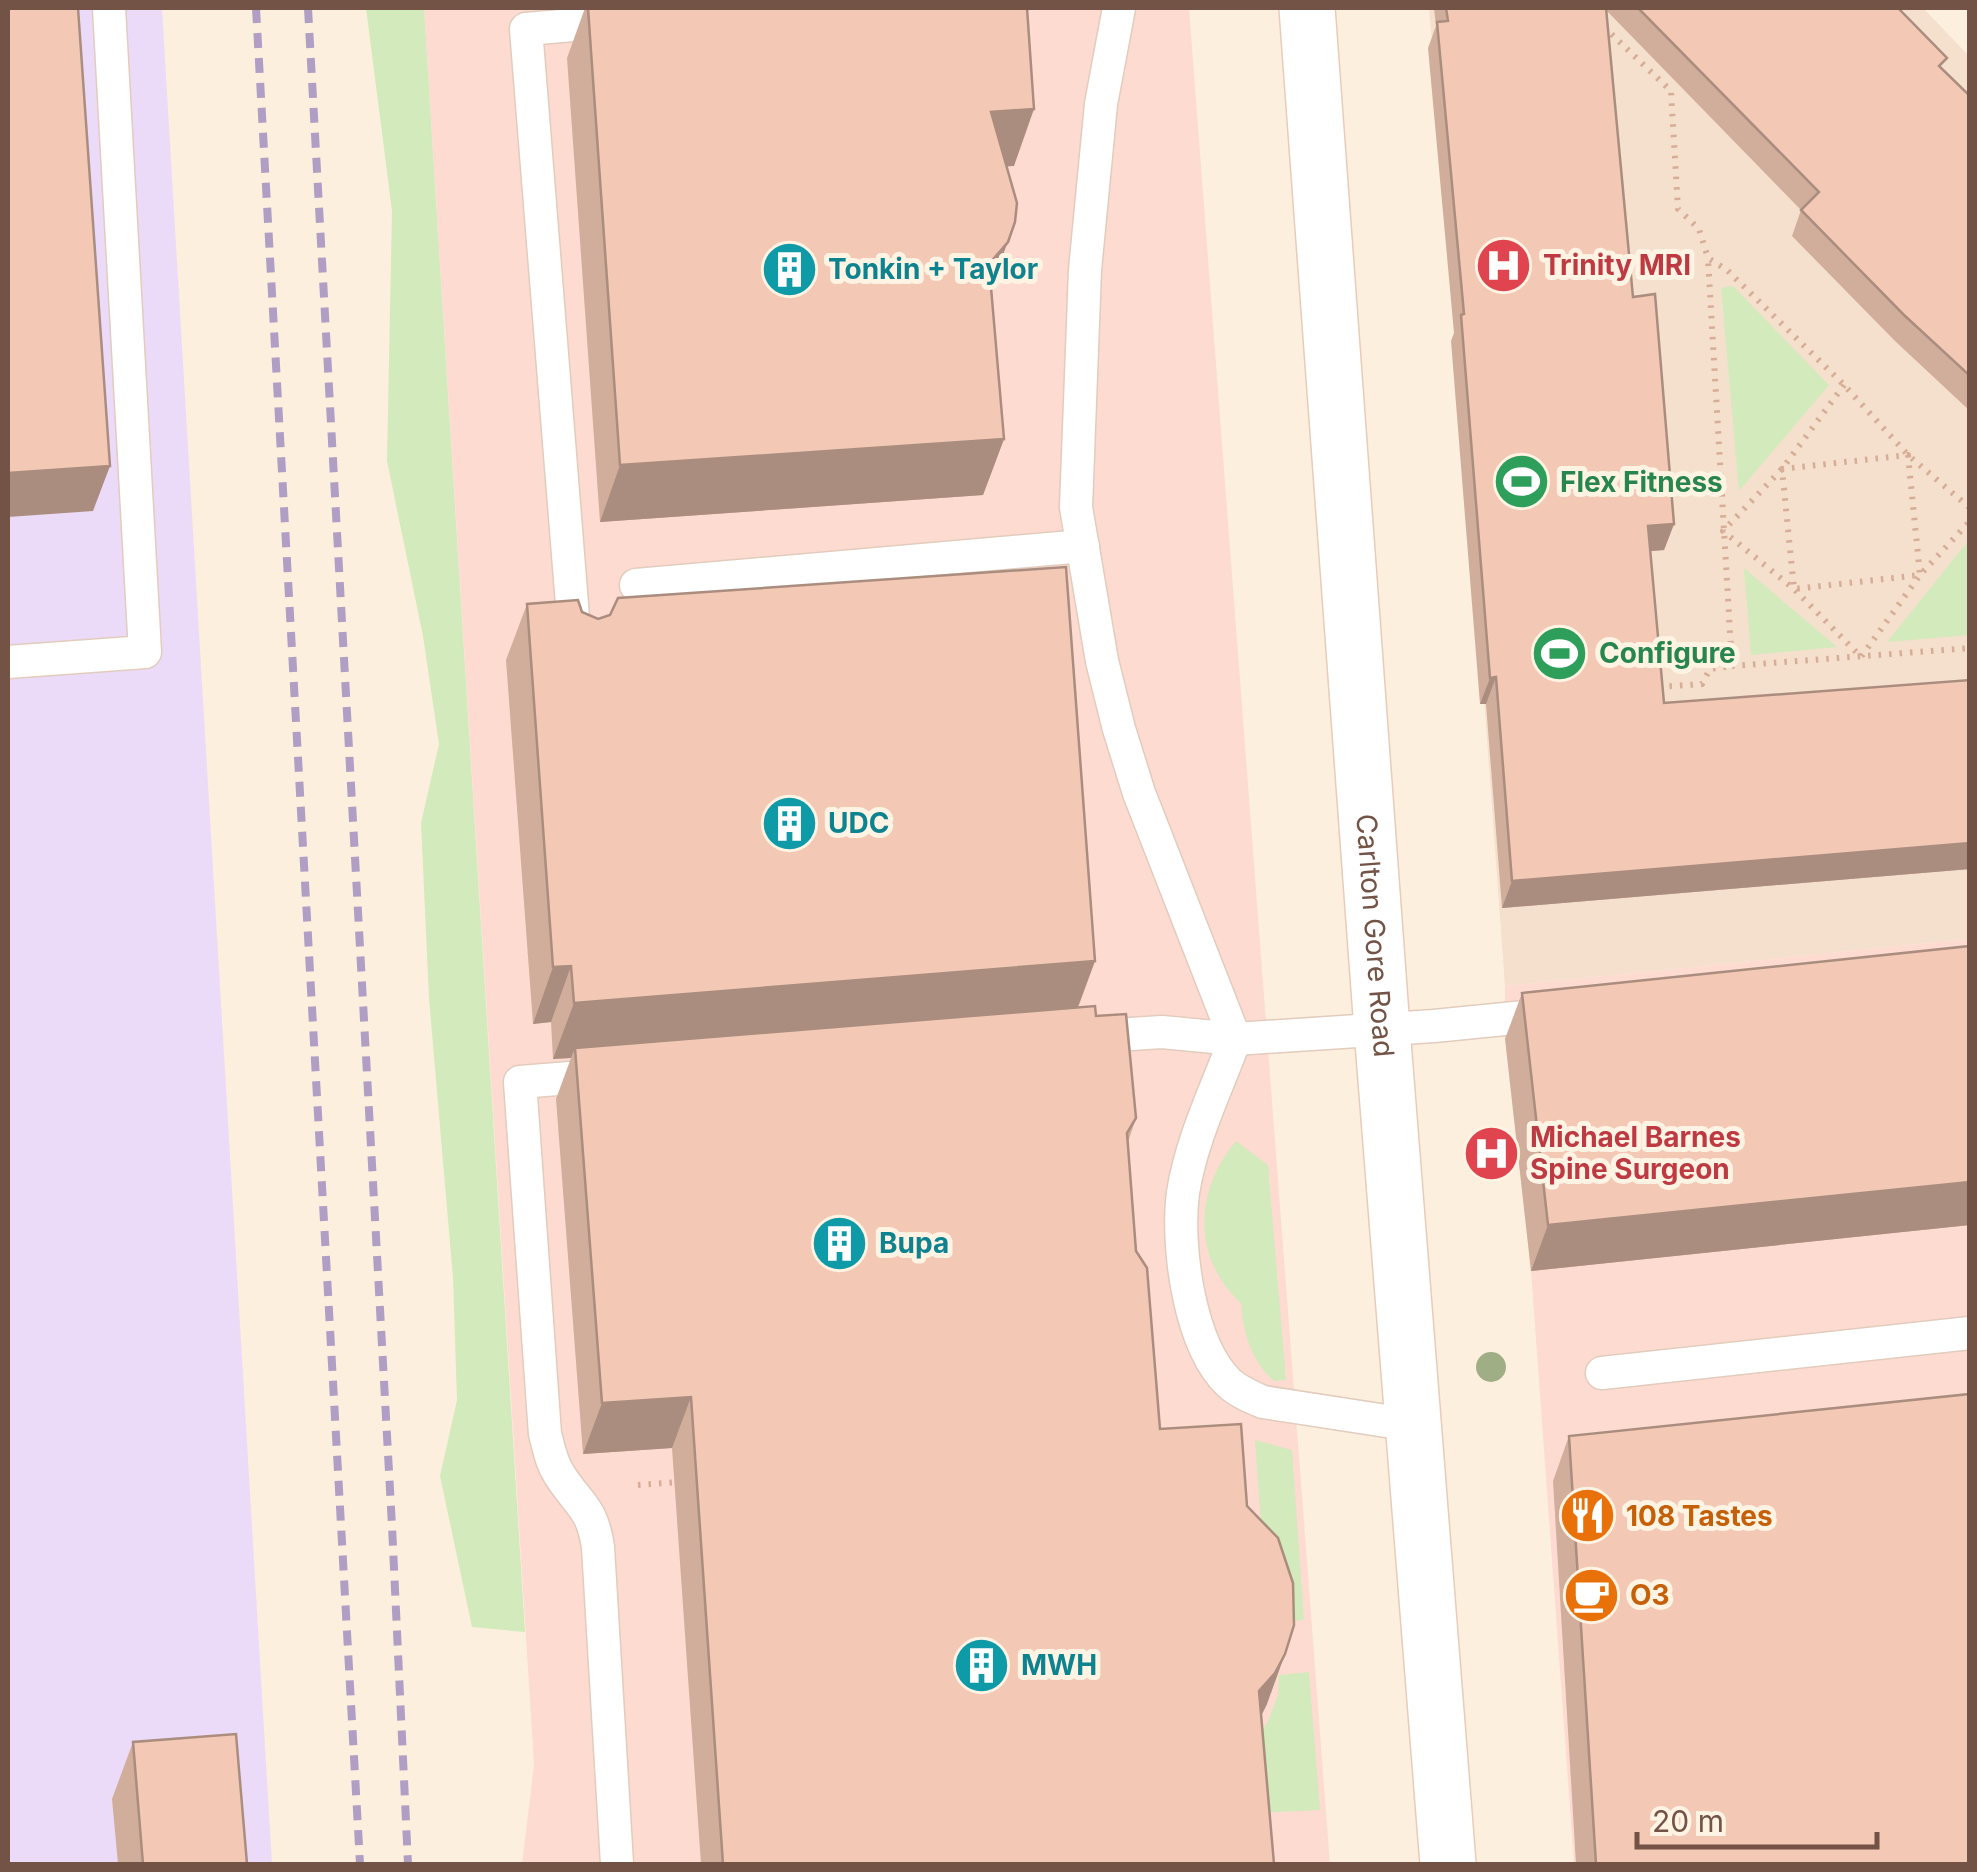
<svg xmlns="http://www.w3.org/2000/svg" width="1977" height="1872" font-family="Inter,sans-serif">
  <style>
    .residential { fill: #f4e0cc }
    .commercial { fill: #fedbd1 }
    .education { fill: #ecdbf8 }
    .green { fill: #d2eabc }
    .lines { fill: none; stroke-linecap: round; stroke-linejoin: round }
    .lane-casing { stroke: #e2ccbd; stroke-width: 35 }
    .secondary-casing { stroke: #e8ccba; stroke-width: 58 }
    .path { stroke: #d7ad98; stroke-width: 6; stroke-dasharray: 2.5 8; stroke-linecap: butt }
    .lane { stroke: #fff; stroke-width: 32 }
    .secondary { stroke: #fff; stroke-width: 55 }
    .rail { stroke: #b09ec5; stroke-width: 8; stroke-dasharray: 15 10; stroke-linecap: butt }
    .tree { fill: #a0ae86 }
    .wall { fill: #d1ad9c }
    .shaded-wall { fill: #aa8d7f }
    .building { fill: #f3c9b5; stroke: #aa8d7f; stroke-width: 2.5 }
    .labels { text-anchor: middle; stroke-width: 10; stroke-linejoin: round; paint-order: stroke }
    .health-label { font-size: 28px; font-weight: bold; fill: #be3a42; stroke: #fff3e4; text-anchor: start }
    .culture-label { font-size: 28px; font-weight: bold; fill: #0d838f; stroke: #fff3e4; text-anchor: start }
    .leisure-label { font-size: 28px; font-weight: bold; fill: #27864d; stroke: #fff3e4; text-anchor: start }
    .street-label { font-size: 28px; fill: #735346; stroke: #fff3e4 }
    .food-label { font-size: 28px; font-weight: bold; fill: #c56008; stroke: #fff3e4; text-anchor: start }
  </style>
  <rect width="100%" height="100%" fill="#fdefde"/>
  <path class="residential" d="M1429 8H1923L1969 56V939L1505 986 1458 341Z"/>
  <g class="commercial">
    <path d="M424 8H1189L1330 1864H522L534 1765Z"/>
    <path d="M1969 939V1864H1574L1531 1271 1505 1034V986Z"/>
  </g>
  <path class="education" d="M8 8H162L272 1864H8Z"/>
  <g class="green">
    <path d="M366 8H424L525 1632 472 1627 440 1476 457 1400 453 1278 429 998 421 823 439 744 423 636 387 461 392 211Z"/>
    <path d="M1733 286 1829 385 1739 491 1721 288Z"/>
    <path d="M1969 540V635L1887 642Z"/>
    <path d="M1744 568 1837 647 1751 655Z"/>
    <path d="M1236 1141 1268 1165 1286 1380 1274 1381C1251 1361 1243 1332 1241 1303 1192 1258 1194 1191 1236 1141Z"/>
    <path d="M1255 1440 1292 1450 1304 1620 1277 1623 1266 1597Z"/>
    <path d="M1309 1672 1320 1810 1256 1813 1252 1748 1269 1719 1278 1695 1279 1675Z"/>
  </g>
  <g class="lines">
    <defs>
      <g id="lane">
        <path d="M1119 8 1101 104 1085 270 1076 507 1102 661 1119 729 1139 793 1235 1039C1217 1088 1191 1140 1183 1193 1176 1245 1189 1345 1229 1383 1239 1392 1251 1397 1263 1402L1412 1425"/>
        <path d="M636 585 1083 546"/>
        <path d="M575 642 526 29 621 21"/>
        <path d="M8 662 145 652 109 8"/>
        <path d="M1084 1037 1162 1032 1235 1039 1434 1026 1554 1014"/>
        <path d="M607 1075 520 1082 545 1434C549 1448 551 1462 559 1474 578 1505 592 1506 598 1547L617 1864"/>
        <path d="M1602 1373 1970 1333"/>
      </g>
      <g id="secondary">
        <path id="s1" d="M1307 8 1382 1029 1448 1864"/>
      </g>
    </defs>
    <use href="#lane" class="lane-casing"/>
    <use href="#secondary" class="secondary-casing"/>
    <g class="path">
      <path d="M1604 27 1671 91 1678 209 1699 229 1708 258 1727 270 1844 385 1908 455 1970 508"/>
      <path d="M1844 385 1782 469 1723 531 1794 589 1861 657 1920 575 1970 521"/>
      <path d="M1908 455 1920 575 1794 589 1782 469Z"/>
      <path d="M1732 666 1970 648"/>
      <path d="M1659 687 1702 684 1710 669 1732 666 1708 259"/>
      <path d="M638 1485 680 1482"/>
    </g>
    <use href="#lane" class="lane"/>
    <use href="#secondary" class="secondary"/>
    <g class="rail">
      <path d="M256 8 360 1864"/>
      <path d="M308 8 392 1526 408 1864"/>
    </g>
  </g>
  <circle class="tree" cx="1491" cy="1367" r="15"/>
  <g class="wall">
    <path d="M585 8H1027L1014 166H1006L991 289 1004 439 983 495 600 522 567 58Z"/>
    <path d="M1434 8H1898L1942 69 1970 96V411L1895 341 1792 236 1801 210 1607 11 1633 297 1674 524 1664 550 1650 551 1664 703 1970 680V869L1502 908 1486 704H1480L1451 341 1454 333 1428 48 1436 26Z"/>
    <path d="M527 604 582 612 1095 961 1078 1008 1096 1016 1136 1118 1128 1142 1136 1251 1160 1429 1247 1506 1267 1704 1261 1716 1274 1864H701L672 1448 583 1454 556 1099 571 1058 553 1059 551 1022 533 1024 506 660Z"/>
    <path d="M1970 946V1225L1531 1271 1505 1039 1522 993Z"/>
    <path d="M1569 1436 1970 1864H1576L1553 1481Z"/>
    <path d="M133 1742 247 1864H118L112 1799Z"/>
  </g>
  <g class="shaded-wall">
    <path d="M1034 109 1014 166 970 169 991 112Z"/>
    <path d="M1015 222 987 299 989 264Z"/>
    <path d="M1004 439 983 495 600 522 620 465Z"/>
    <path d="M110 466 93 511 8 517V473Z"/>
    <path d="M1674 524 1664 550 1639 552 1648 526Z"/>
    <path d="M1496 677 1486 704H1480L1490 678Z"/>
    <path d="M1970 843V869L1502 908 1512 881Z"/>
    <path d="M1095 961 1074 1017 575 1048 571 1058 553 1059 574 1003Z"/>
    <path d="M571 966 551 1022 533 1024 553 967Z"/>
    <path d="M1970 1182V1225L1531 1271 1548 1225Z"/>
    <path d="M691 1397 672 1448 583 1454 602 1403Z"/>
    <path d="M1285 1654 1267 1704 1257 1724 1259 1691Z"/>
  </g>
  <g class="building">
    <path d="M8 8H78L110 466 8 473Z"/>
    <path d="M588 8H1027L1034 109 991 112 1017 203 1015 222 1008 242 989 264 1004 439 620 465Z"/>
    <path d="M1446 8H1606L1633 297 1655 294 1674 524 1648 526 1664 703 1970 680V843L1512 881 1496 677 1490 678 1461 315 1464 314 1437 22 1448 21Z"/>
    <path d="M1638 8H1898L1947 58 1939 66 1970 96V376L1904 315 1801 210 1819 192Z"/>
    <path d="M1066 567 1095 961 574 1003 571 966 553 967 527 604 578 600 582 612 598 619 610 615 618 598Z"/>
    <path d="M1970 946V1182L1548 1225 1522 993Z"/>
    <path d="M1095 1006 1096 1016 1126 1014 1136 1118 1127 1133 1136 1251 1147 1268 1160 1429 1241 1424 1247 1506 1278 1538 1293 1583 1294 1625 1285 1654 1275 1673 1259 1691 1274 1864H723L691 1397 602 1403 575 1048Z"/>
    <path d="M1970 1394V1864H1596L1569 1436Z"/>
    <path d="M236 1734 247 1864H143L133 1742Z"/>
  </g>
  <defs>
    <symbol id="hospital-disc" viewBox="-11 -11 22 22"><circle r="9.5" fill="#e0444e" stroke="#fff3e4"/><path d="M-5-5h3v3.5h4V-5h3V5h-3V1.5h-4V5h-3Z" fill="#fff"/></symbol>
    <symbol id="building-disc" viewBox="-11 -11 22 22"><circle r="9.5" fill="#0f9aa8" stroke="#fff3e4"/><path d="M-4-6H4V6H1V3H-1V6H-4ZM-2.5-4.3h1.7v1.8h-1.7ZM.8-4.3h1.7v1.8H.8ZM-2.5-1h1.7V.8h-1.7ZM.8-1h1.7V.8H.8Z" fill="#fff"/></symbol>
    <symbol id="stadium-disc" viewBox="-11 -11 22 22"><circle r="9.5" fill="#2e9e5b" stroke="#fff3e4"/><path d="M0-5a6.5 5 0 1 0 0 10a6.5 5 0 1 0 0-10ZM-3.5-1.8h7v3.6h-7Z" fill="#fff"/></symbol>
    <symbol id="restaurant-disc" viewBox="-11 -11 22 22"><circle r="9.5" fill="#e8710a" stroke="#fff3e4"/><path d="M-5-6h1v4h1v-4h1v4h1v-4h1v5L-1.5 .5V6h-2V.5L-5-1ZM5-6V6H3V1.5H1.5Q1.5-4 5-6Z" fill="#fff"/></symbol>
    <symbol id="cafe-disc" viewBox="-11 -11 22 22"><circle r="9.5" fill="#e8710a" stroke="#fff3e4"/><path d="M-5.5-4.5H6V0H3Q3 3.5 0 3.5H-2.5Q-5.5 3.5-5.5 0ZM3-3.2v2h1.7v-2ZM-6 4.5H4V6H-6Z" fill="#fff"/></symbol>
  </defs>
  <g fill-rule="evenodd">
    <use href="#hospital-disc" x="1472" y="234" width="63" height="63"/>
    <use href="#building-disc" x="758" y="238" width="63" height="63"/>
    <use href="#stadium-disc" x="1490" y="450" width="63" height="63"/>
    <use href="#stadium-disc" x="1528" y="622" width="63" height="63"/>
    <use href="#building-disc" x="758" y="792" width="63" height="63"/>
    <use href="#hospital-disc" x="1460" y="1122" width="63" height="63"/>
    <use href="#building-disc" x="808" y="1212" width="63" height="63"/>
    <use href="#restaurant-disc" x="1556" y="1484" width="63" height="63"/>
    <use href="#cafe-disc" x="1560" y="1564" width="63" height="63"/>
    <use href="#building-disc" x="950" y="1634" width="63" height="63"/>
  </g>
  <g class="labels">
    <g class="health-label">
      <text x="1543" y="275">Trinity MRI</text>
      <text x="1530" y="1147">Michael Barnes<tspan x="1530" dy="32">Spine Surgeon</tspan></text>
    </g>
    <g class="culture-label">
      <text x="828" y="279">Tonkin + Taylor</text>
      <text x="828" y="833">UDC</text>
      <text x="879" y="1253">Bupa</text>
      <text x="1021" y="1675">MWH</text>
    </g>
    <g class="leisure-label">
      <text x="1560" y="492">Flex Fitness</text>
      <text x="1599" y="663">Configure</text>
    </g>
    <g class="street-label">
      <text dy="10" stroke="none"><textPath href="#s1" startOffset="930">Carlton Gore Road</textPath></text>
    </g>
    <g class="food-label">
      <text x="1626" y="1526">108 Tastes</text>
      <text x="1630" y="1605">O3</text>
    </g>
  </g>
  <rect width="1977" height="1872" fill="none" stroke="#735346" stroke-width="20"/>
  <path d="M1637 1832v15h240v-15" fill="none" stroke="#735346" stroke-width="5"/>
  <text x="1652" y="1832" font-size="30" fill="#735346" stroke="#fff3e4" stroke-width="8" paint-order="stroke">20 m</text>
</svg>
